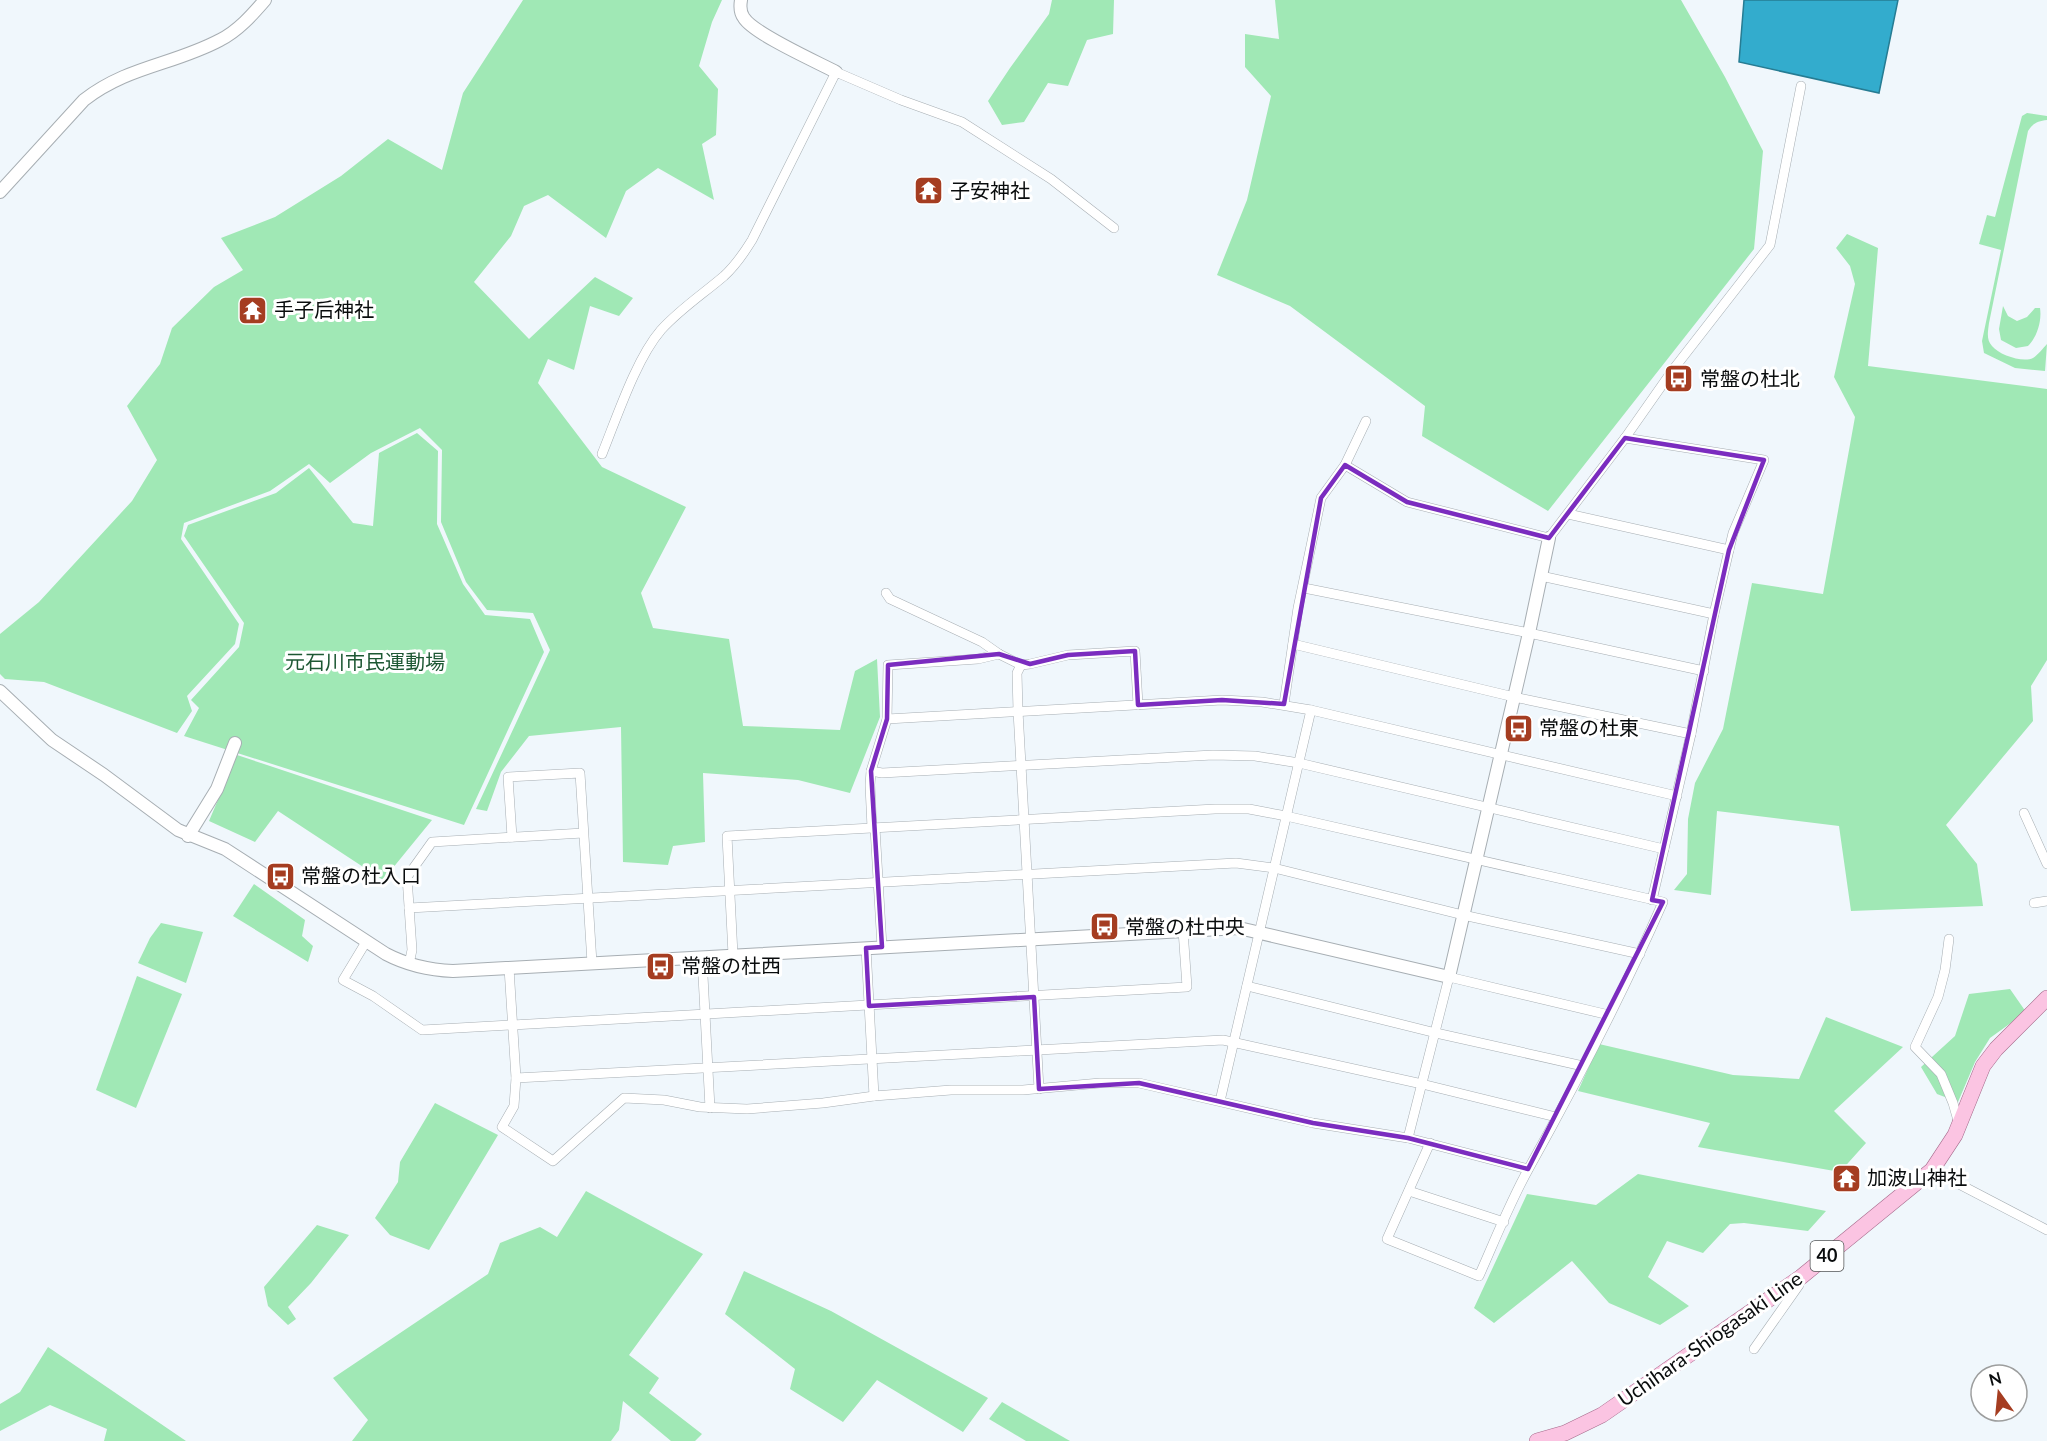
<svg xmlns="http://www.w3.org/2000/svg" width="2047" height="1441" font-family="Lato,'Noto Sans JP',sans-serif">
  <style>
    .green { fill: #a0e8b5 }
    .water { fill: #33accd; stroke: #267c93; stroke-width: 1.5 }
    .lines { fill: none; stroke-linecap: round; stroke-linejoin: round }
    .minor-casing { stroke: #a7aeb3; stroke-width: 10 }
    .tertiary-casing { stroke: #a7aeb3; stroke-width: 14 }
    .primary-casing { stroke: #a56a8b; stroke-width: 16 }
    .minor { stroke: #fff; stroke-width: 9 }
    .tertiary { stroke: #fff; stroke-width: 12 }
    .primary { stroke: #fbc4e2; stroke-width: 15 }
    .marked { fill: none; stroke: #7b2cbf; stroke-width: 4.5; stroke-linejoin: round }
    .labels { text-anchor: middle; stroke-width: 6; stroke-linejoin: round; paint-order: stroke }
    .shield { fill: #fff; stroke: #535556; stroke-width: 1.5 }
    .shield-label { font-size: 18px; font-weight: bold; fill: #090c0d }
    .poi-label { font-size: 20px; fill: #090c0d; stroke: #fff; text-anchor: start }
    .park-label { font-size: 20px; fill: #1d5733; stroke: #fff }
    .street-label { font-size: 20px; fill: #090c0d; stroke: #fff }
  </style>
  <rect width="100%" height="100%" fill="#f0f7fc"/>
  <g class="green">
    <path d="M523 0H722L712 22 699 66 718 89 716 135 702 144 714 200 658 168 626 191 606 238 548 195 524 206 511 236 474 282 529 339 595 277 633 298 619 316 590 306 574 370 548 359 538 383 602 467 686 507 641 593 653 628 729 639 743 726 840 730 855 671 877 659 880 717 850 793 798 780 703 773 705 842 673 846 668 865 623 862 621 727 529 736 501 772 487 811 476 809 550 650 533 613 487 610 466 582 441 522 442 450 420 428 371 453 330 483 309 464 270 491 184 523 181 539 239 624 235 644 187 696 192 711 177 733 44 682 5 679 0 674V634L39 602 132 501 157 460 127 406 160 364 172 328 214 287 243 270 221 238 275 217 341 176 388 139 442 170 463 93Z"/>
    <path d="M1052 0H1114L1113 34 1087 40 1068 86 1048 83 1024 122 1002 125 988 101 1010 68 1049 14Z"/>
    <path d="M1275 0H1681L1725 77 1763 151 1754 249 1548 511 1422 436 1425 406 1290 306 1217 275 1247 200 1271 96 1245 67V34L1279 39Z"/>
    <path d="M2027 113 2047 116V120C2038 121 2033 123 2028 131L1989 323C1988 331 1986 340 1992 346 1999 355 2023 363 2033 358 2038 355 2043 348 2047 344L2045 371 2015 368 1984 353 1982 341 2001 250 1979 244 1987 215 1995 217 2022 116Z"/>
    <path d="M1847 234 1878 248 1868 366 2047 389V660L2031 686 2033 721 1946 825 1977 864 1983 906 1851 911 1839 826 1717 811 1711 895 1674 890 1687 874 1688 819 1695 783 1723 729 1752 583 1823 594 1855 417 1834 377 1855 284 1850 266 1836 248Z"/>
    <path d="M2003 306 2008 316 2017 321 2027 317 2035 308H2040C2042 321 2037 337 2028 346L2016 348 2001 340 1999 329Z"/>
    <path d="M417 433 438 451 437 524 463 584 485 615 530 619 544 652 464 825 184 736 199 708 191 700 239 647 244 623 184 536 188 525 276 493 309 468 353 523 373 526 379 453Z"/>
    <path d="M237 755 432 820 383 880 278 811 255 842 209 821Z"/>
    <path d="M254 884 305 920 302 936 313 946 308 962 233 916Z"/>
    <path d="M161 923 203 932 186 983 138 963 150 938Z"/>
    <path d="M137 976 182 994 136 1108 96 1090Z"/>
    <path d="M2010 989 2026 1012 1990 1038 1975 1062 1958 1102 1937 1094 1921 1067 1955 1036 1969 994Z"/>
    <path d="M1826 1017 1903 1047 1834 1111 1866 1143 1840 1172 1698 1147 1710 1123 1578 1091 1599 1044 1733 1075 1799 1079Z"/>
    <path d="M435 1103 498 1135 429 1250 390 1235 375 1218 398 1182 400 1162Z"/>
    <path d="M1638 1174 1826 1211 1808 1231 1744 1223 1730 1224 1703 1253 1667 1241 1648 1277 1689 1306 1660 1325 1609 1303 1572 1261 1494 1323 1474 1308 1527 1194 1596 1205Z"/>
    <path d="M586 1191 703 1254 629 1355 659 1378 649 1393 702 1434 695 1441H671L623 1401 619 1430 611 1441H352L368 1420 333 1378 488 1274 500 1243 540 1227 557 1237Z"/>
    <path d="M317 1225 349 1235 311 1283 288 1307 296 1319 288 1325 268 1306 264 1287Z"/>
    <path d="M744 1271 831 1311 988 1398 963 1432 877 1380 843 1422 790 1389 795 1369 725 1314Z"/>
    <path d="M48 1347 186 1441H104L107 1429 50 1405 0 1431V1404L20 1392Z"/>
    <path d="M1002 1402 1070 1441H1026L989 1419Z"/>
  </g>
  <path class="water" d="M1744 0H1898L1879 93 1739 62Z"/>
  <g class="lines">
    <defs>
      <g id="minor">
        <path d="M1625 438 1764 460 1733 533 1714 614 1691 734 1652 900"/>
        <path d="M602 454C617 417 636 359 661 330 680 309 703 294 724 276 735 266 744 253 752 240L836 72 901 100 962 122 1051 179 1114 228"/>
        <path d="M1345 465 1407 502 1549 538 1625 438 1672 371 1770 245 1801 86"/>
        <path d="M1568 514 1729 550"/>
        <path d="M1541 576 1714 614"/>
        <path d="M1304 588 1529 633 1704 671"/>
        <path d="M886 593 890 599 982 642 999 654 1021 665 1030 664 1068 655 1135 651 1138 705"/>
        <path d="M1293 644 1514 697 1691 734"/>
        <path d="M1021 665 1017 673 1018 711 1039 1089"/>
        <path d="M1284 704 1298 608 1321 498 1345 465 1366 421"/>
        <path d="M887 719 1222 700 1262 702 1311 710 1677 796"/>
        <path d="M871 771 882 773 1213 755 1255 756 1299 763 1664 849"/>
        <path d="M2024 813 2047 864"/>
        <path d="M872 828 870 785 871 771 887 719 888 665 978 659 999 654"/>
        <path d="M875 828 882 947"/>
        <path d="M512 837 508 777 580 773 592 963"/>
        <path d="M2034 903 2047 901"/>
        <path d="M409 908 1236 863 1274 868 1463 915 1640 954"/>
        <path d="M1949 939 1945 970 1938 997 1915 1047 1941 1074 1953 1103 1959 1124"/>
        <path d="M366 942 343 980 373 996 422 1030 1187 987 1183 930"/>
        <path d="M866 948 874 1096"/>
        <path d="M733 955 727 836 1215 809H1249L1286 816 1663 902C1623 993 1577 1082 1529 1168 1510 1202 1495 1240 1479 1276L1387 1239 1430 1143"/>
        <path d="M702 957 710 1108"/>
        <path d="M409 964 412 950 407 877 432 842 583 833"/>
        <path d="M509 968 516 1078 514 1106 502 1127 553 1161 624 1098 664 1100 700 1107 747 1109 823 1103 874 1096 951 1090H1023L1100 1083H1139L1313 1123 1408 1138 1528 1169"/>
        <path d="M1247 986 1436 1033 1583 1066"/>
        <path d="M516 1078 1223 1040 1422 1084 1556 1117"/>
        <path d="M1220 1101 1311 710"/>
        <path d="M1408 1138 1449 977 1609 1015"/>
        <path d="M1932 1170 2047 1230"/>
        <path d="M1409 1191 1504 1222"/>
        <path d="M1754 1349 1799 1285 1800 1279"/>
      </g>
      <g id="tertiary">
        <path d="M741 0C740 6 740 13 744 18 754 34 817 62 836 72"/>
        <path d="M0 192 84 100C128 66 173 65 220 40 238 31 252 15 265 0"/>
        <path d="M0 691 52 740 104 775 178 830 225 849 386 954C407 965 428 970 453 971L1239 928 1449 977 1529 633 1549 538"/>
        <path d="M188 836 217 789 235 743"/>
      </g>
      <path id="primary" d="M1537 1441 1565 1433 1602 1415 1801 1277 1932 1170 1955 1135 1983 1066 1996 1049 2047 998"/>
    </defs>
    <use href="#minor" class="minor-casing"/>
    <use href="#tertiary" class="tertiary-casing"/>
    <use href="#primary" class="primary-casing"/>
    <use href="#minor" class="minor"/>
    <use href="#tertiary" class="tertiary"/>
    <use href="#primary" class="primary"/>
  </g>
  <path class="marked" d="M1625 438 1764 460 1729 550 1652 900 1663 902 1528 1169 1408 1138 1313 1123 1139 1083 1039 1089 1034 997 869 1006 866 948 882 947 871 771 887 719 888 665 999 654 1030 664 1068 655 1135 651 1138 705 1222 700 1284 704 1321 498 1345 465 1407 502 1549 538Z"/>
  <defs>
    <symbol id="temple-square" viewBox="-11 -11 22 22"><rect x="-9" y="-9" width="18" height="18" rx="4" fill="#a53d21" stroke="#fff"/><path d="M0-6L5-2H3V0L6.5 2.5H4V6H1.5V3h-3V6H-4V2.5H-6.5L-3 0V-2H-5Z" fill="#fff"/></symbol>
    <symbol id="bus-square" viewBox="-11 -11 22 22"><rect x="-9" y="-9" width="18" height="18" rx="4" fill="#a53d21" stroke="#fff"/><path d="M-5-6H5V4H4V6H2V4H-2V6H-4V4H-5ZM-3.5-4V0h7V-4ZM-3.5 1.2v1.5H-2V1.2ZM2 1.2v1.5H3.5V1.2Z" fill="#fff"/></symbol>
  </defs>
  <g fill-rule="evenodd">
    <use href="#temple-square" x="912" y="174" width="33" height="33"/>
    <use href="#temple-square" x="236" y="294" width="33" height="33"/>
    <use href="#bus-square" x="1662" y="362" width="33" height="33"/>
    <use href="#bus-square" x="1502" y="712" width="33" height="33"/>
    <use href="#bus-square" x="264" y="860" width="33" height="33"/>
    <use href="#bus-square" x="1088" y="910" width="33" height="33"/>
    <use href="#bus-square" x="644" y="950" width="33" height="33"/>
    <use href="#temple-square" x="1830" y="1162" width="33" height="33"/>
  </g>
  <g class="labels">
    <rect class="shield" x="1810.5" y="1241" width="33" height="30" rx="4.5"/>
    <g class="shield-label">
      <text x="1827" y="1262">40</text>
    </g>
    <g class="poi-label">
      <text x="950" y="198">子安神社</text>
      <text x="274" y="317">手子后神社</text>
      <text x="1700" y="386">常盤の杜北</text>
      <text x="1539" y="735">常盤の杜東</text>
      <text x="301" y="883">常盤の杜入口</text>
      <text x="1125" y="934">常盤の杜中央</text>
      <text x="681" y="973">常盤の杜西</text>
      <text x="1867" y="1185">加波山神社</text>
    </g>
    <g class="park-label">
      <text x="365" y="669">元石川市民運動場</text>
    </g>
    <g class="street-label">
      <text transform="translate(1710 1339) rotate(-35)" y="7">Uchihara-Shiogasaki Line</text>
    </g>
  </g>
  <g transform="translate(1999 1393) rotate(345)"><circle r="28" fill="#ffffff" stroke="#9d9e9e" stroke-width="1.5"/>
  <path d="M0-4.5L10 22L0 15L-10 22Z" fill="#a53d21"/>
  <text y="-9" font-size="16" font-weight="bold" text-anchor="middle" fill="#090c0d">N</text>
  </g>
</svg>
